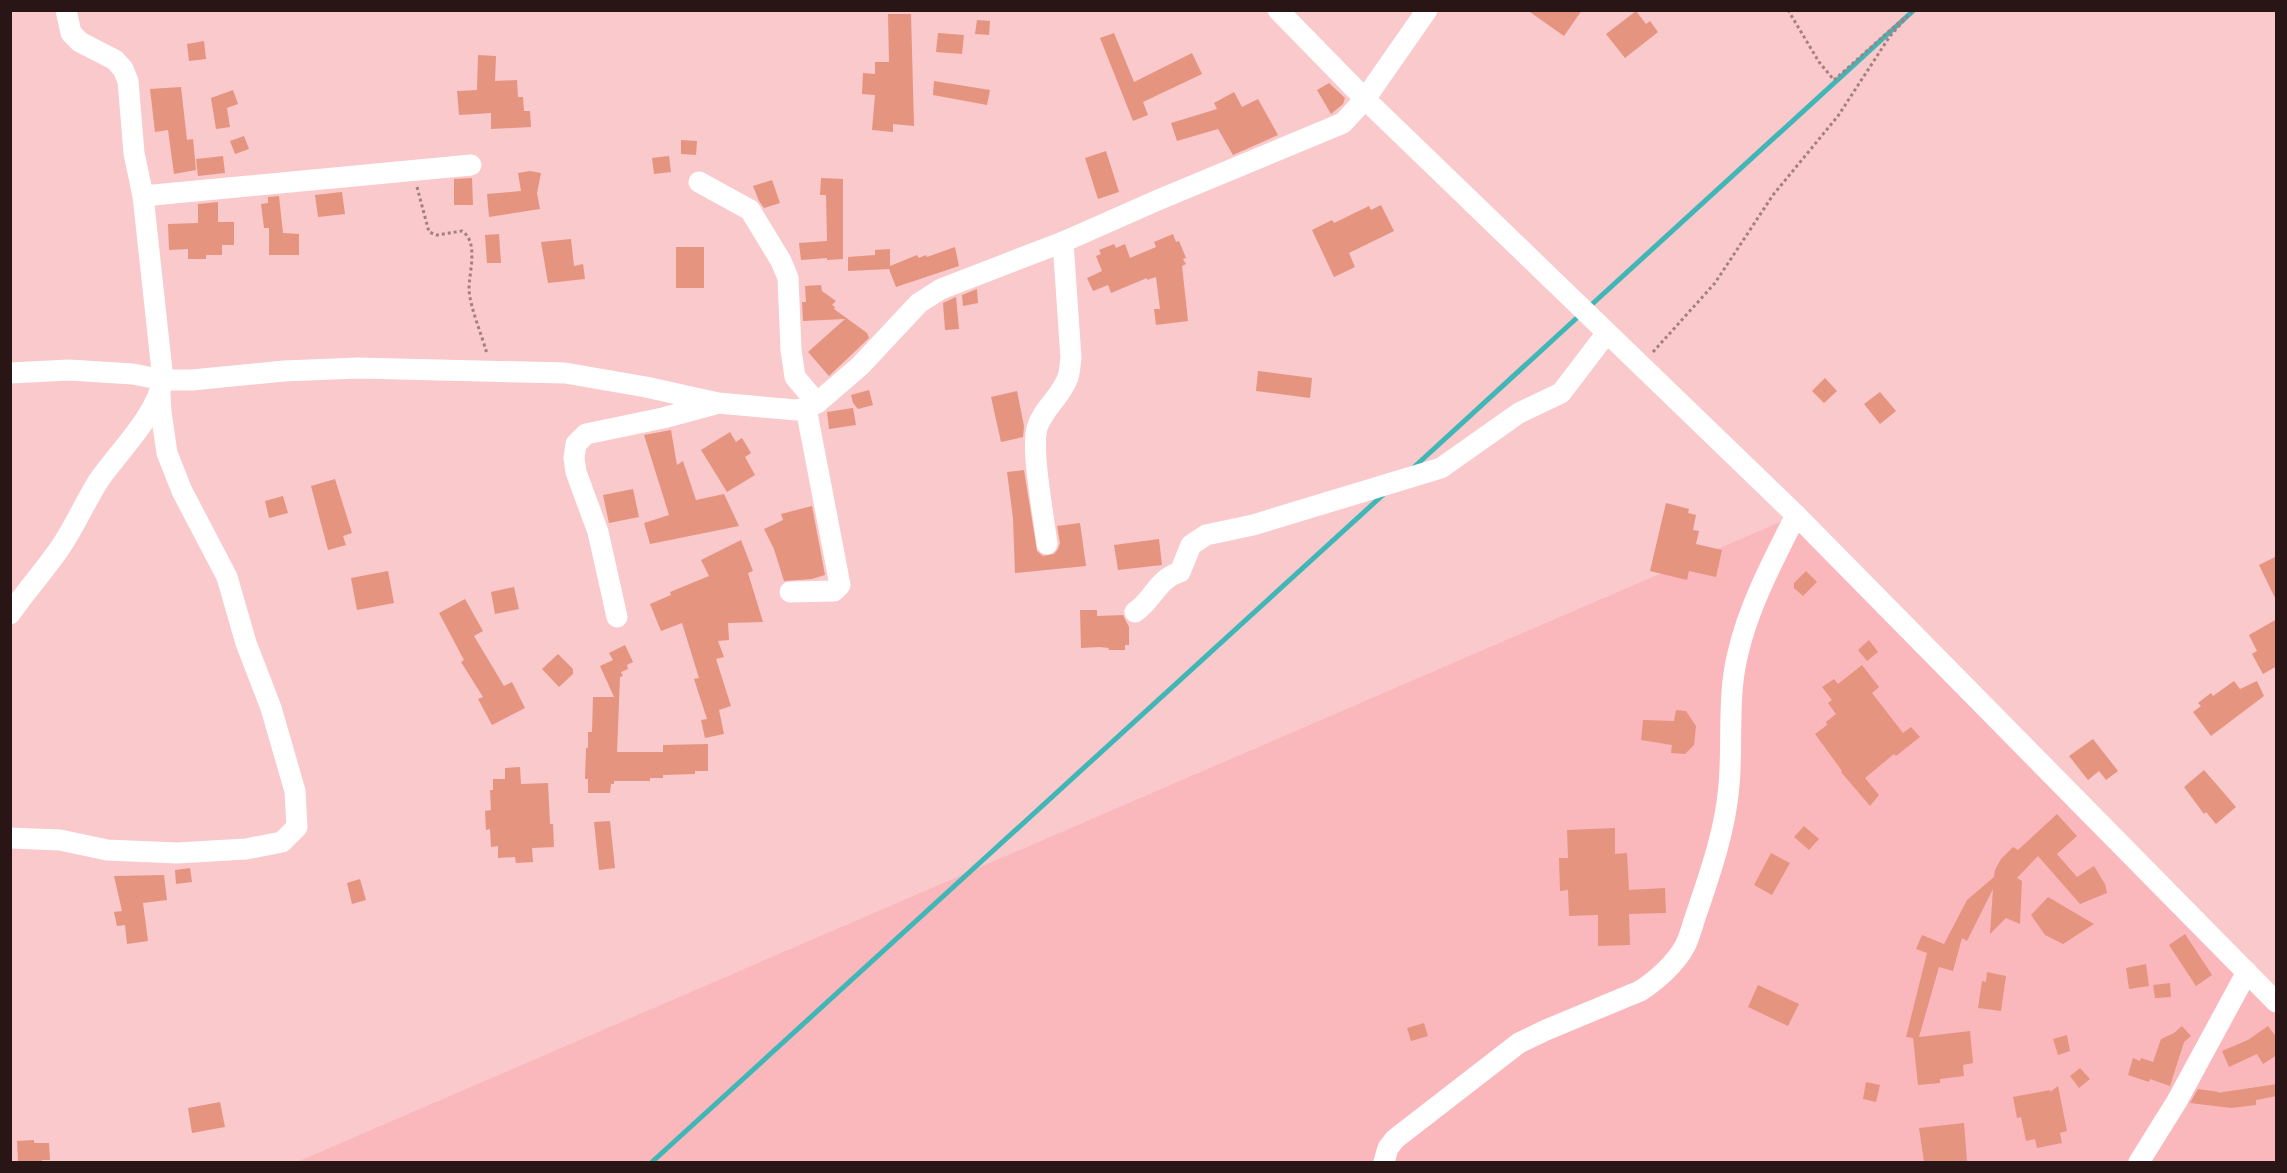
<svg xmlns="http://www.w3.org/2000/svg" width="2287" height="1173" font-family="'Noto Serif',serif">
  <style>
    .built { fill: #fbb8bc }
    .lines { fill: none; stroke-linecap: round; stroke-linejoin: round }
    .stream { stroke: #40b6b6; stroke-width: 5 }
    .building { fill: #e5947f }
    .path { stroke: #a47f81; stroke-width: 3; stroke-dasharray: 3 3; stroke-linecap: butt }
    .minor { stroke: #fff; stroke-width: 21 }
  </style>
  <rect width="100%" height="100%" fill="#f9c9cb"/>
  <path class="built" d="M1796 515 2276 995V1162H297Z"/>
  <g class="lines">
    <g class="stream">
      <path d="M1589 307 1914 10"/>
      <path d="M1412 469 1580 315"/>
      <path d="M652 1162 1385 493"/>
    </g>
  </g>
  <g class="building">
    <path d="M1527 10H1582L1564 36Z"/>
    <path d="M1636 11 1646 24 1650 21 1658 32 1625 58 1606 34Z"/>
    <path d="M888 14H911L914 126 893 124V132L872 130 875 95 862 94 863 73 875 74V62H889Z"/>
    <path d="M977 20 990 21 989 35 975 34Z"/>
    <path d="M938 33 964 35 962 54 936 52Z"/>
    <path d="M1114 33 1134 82 1192 53 1202 74 1143 102 1148 115 1133 121 1100 38Z"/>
    <path d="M204 41 206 59 189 61 187 44Z"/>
    <path d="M478 55 496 56 495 81 517 80 518 97H523L524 111H530L531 127 491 129V113L459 115 457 91 477 90Z"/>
    <path d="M934 81 990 90 987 105 933 95Z"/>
    <path d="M1329 83 1345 98 1343 104 1331 114 1317 90Z"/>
    <path d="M181 87 187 140 193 139 196 170 174 174 168 130 155 132 150 89Z"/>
    <path d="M233 90 238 104 227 108 230 127 216 129 211 98Z"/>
    <path d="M1234 92 1242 107 1258 99 1278 135 1233 155 1218 129 1177 141 1171 123 1217 109 1214 103Z"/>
    <path d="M244 136 249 149 235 154 230 141Z"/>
    <path d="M681 140 697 141 696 155 681 154Z"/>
    <path d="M1106 151 1119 192 1098 199 1085 158Z"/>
    <path d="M223 156 225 173 198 176 196 159Z"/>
    <path d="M669 156 671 172 654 174 652 158Z"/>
    <path d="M530 171 541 173 537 193 540 209 489 217 487 194 521 191 518 173Z"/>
    <path d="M472 178 473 205H454V179Z"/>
    <path d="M821 178 843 179V259L827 260V258L801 260 799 243 827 241 826 195H820Z"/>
    <path d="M772 180 780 203 764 208 759 201 753 186Z"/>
    <path d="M342 192 345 214 318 217 315 195Z"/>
    <path d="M279 196 283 233 299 234V255H269V228H264L261 204 268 203V197Z"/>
    <path d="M218 202V222H234V245H222V255H206V259H188V249L169 250 168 224 198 223V204Z"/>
    <path d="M1381 205 1394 231 1349 253 1355 267 1334 277 1312 230 1332 220 1334 223 1369 206 1371 210Z"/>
    <path d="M499 234 501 263H487L485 235Z"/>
    <path d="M1173 234 1176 242 1179 241 1186 258 1183 259 1186 264 1182 266 1188 321 1156 325 1154 309H1160L1156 277 1147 280V278L1111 293 1108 285 1093 291 1087 278 1102 271 1096 256 1101 254 1099 250 1114 244 1116 248 1125 244 1130 258 1156 247 1154 242Z"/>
    <path d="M571 239 574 266 583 264 585 279 548 283 541 242Z"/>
    <rect x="676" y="247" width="28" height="41"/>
    <path d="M955 247 959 266 896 287 889 269 848 271V257L875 255V250L890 249V266L917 255 919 258 926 255 927 257Z"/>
    <path d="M821 285 822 291 836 301 832 305 835 307 834 309 867 333 869 338 829 376 808 352 845 319 803 321 802 302H806L805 286Z"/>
    <path d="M977 289 978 303 963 306 962 295Z"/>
    <path d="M956 297 959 329 945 330 943 303Z"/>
    <path d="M1258 371 1312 378 1310 398 1256 391Z"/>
    <path d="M1825 378 1837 391 1824 403 1812 391Z"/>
    <path d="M869 390 873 405 858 409 853 403 851 395Z"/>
    <path d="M1017 391 1024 426 1023 437 1001 442 991 397Z"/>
    <path d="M1880 392 1896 411 1880 424 1864 404Z"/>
    <path d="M853 408 856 425 829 429 827 412Z"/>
    <path d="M671 430 677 465 683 461 696 500 724 494 739 526 650 544 644 523 669 515 644 435Z"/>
    <path d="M730 432 736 442 742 438 751 453 745 457 755 475 727 492 701 450Z"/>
    <path d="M1024 470 1037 551 1043 556 1054 554 1058 549 1060 543 1057 526 1080 523 1086 566 1015 573 1013 518 1007 472Z"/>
    <path d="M335 479 352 533 343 536 346 545 328 550 311 486Z"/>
    <path d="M633 489 639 517 609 523 603 495Z"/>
    <path d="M283 496 288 513 269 518 265 501Z"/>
    <path d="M1666 503 1689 509 1688 513 1696 515 1693 530 1699 531 1696 544 1722 550 1716 577 1689 571 1687 580 1650 571Z"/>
    <path d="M812 506 825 575 812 579 784 581 774 549 764 529 783 520 781 514Z"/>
    <path d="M1159 539 1162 565 1118 570 1114 545Z"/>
    <path d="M741 540 753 571 748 573 763 622 728 623 729 640 718 641 724 657 716 659 731 706 719 710 724 734 705 738 701 720 707 719 694 679 699 678 682 623 661 631 650 604 671 595 670 592 709 576 701 560Z"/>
    <path d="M2277 556V602L2259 565Z"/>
    <path d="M388 571 394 603 357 610 351 578Z"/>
    <path d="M1806 571 1817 582 1803 596 1794 588V583Z"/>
    <path d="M514 587 519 609 495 614 491 592Z"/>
    <path d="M465 599 483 631 474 636 504 686 512 682 525 708 492 725 478 699 483 697 461 662 464 660 439 613Z"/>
    <path d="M1080 610H1097V616L1123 615 1129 627V645H1125V650H1108L1109 648 1100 647 1081 648Z"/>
    <path d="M2277 619V666L2263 674 2252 654 2257 651 2249 635Z"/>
    <path d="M1869 640 1878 652 1867 661 1858 650Z"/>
    <path d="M625 645 633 662 627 665 628 669 621 672 623 676 620 677 617 752H663V745L708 744V771H695V774L663 775V778H650V781H614V784H611L610 793H588V779H585L586 748H588V732H592L593 697H614L600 666 613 660 609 653Z"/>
    <path d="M558 654 573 669V674L559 687 542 669Z"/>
    <path d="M1862 665 1879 687 1872 693 1903 733 1911 727 1920 737 1896 756 1894 754 1865 778 1879 795 1870 806 1841 772 1842 771 1815 734 1827 725 1826 722 1836 714 1828 703 1832 700 1822 687 1834 679 1838 684Z"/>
    <path d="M2234 681 2240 689 2257 681 2264 696 2211 736 2193 712 2201 706 2198 703 2211 693 2213 696Z"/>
    <path d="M1676 710 1686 711 1696 726 1694 745 1685 754 1671 753 1672 745 1641 740 1643 720 1674 721Z"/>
    <path d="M2093 739 2118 771 2106 780 2099 771 2088 780 2069 756Z"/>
    <path d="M520 767 521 784 548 783 550 824H553L554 847 532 848 533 862 516 863 515 857 498 858V846L491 847 490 829 486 830 485 811 491 810 490 790H493V779H505V768Z"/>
    <path d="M2204 770 2236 807 2216 824 2206 812 2204 814 2184 787Z"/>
    <path d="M2057 814 2077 836 2057 854 2077 877 2094 866 2105 884 2107 893 2080 904 2038 856 2017 878 2022 881 2020 924 2006 918 1990 934 1993 889 1967 941 1962 938 1953 971 1939 967 1919 1037 1970 1031 1973 1063 1963 1065 1964 1076 1940 1079V1083L1918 1085 1913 1038 1906 1037 1927 953 1916 949 1922 935 1944 944 1967 900 1994 877 1995 870 2001 859 2013 847 2018 850Z"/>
    <path d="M610 821 615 868 599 870 594 822Z"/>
    <path d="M1804 826 1819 839 1809 850 1794 837Z"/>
    <path d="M1615 828V854L1627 853 1629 890 1665 888 1666 913 1629 914 1630 945 1598 946V915L1569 916 1568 890 1560 891 1559 858H1568L1567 830Z"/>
    <path d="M1771 853 1790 863 1772 895 1754 885Z"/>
    <path d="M190 868 192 882 176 884 175 870Z"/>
    <path d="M164 875 167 900 143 903 148 941 127 944 125 925 117 926 114 912 122 911 114 876Z"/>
    <path d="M360 879 366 900 352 904 347 883Z"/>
    <path d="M2048 897 2094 924 2063 944 2045 935 2031 915Z"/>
    <path d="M2185 934 2212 975 2196 986 2169 945Z"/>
    <path d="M2146 964 2149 986 2129 989 2126 968Z"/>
    <path d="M1987 972 2006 976 2001 1011 1978 1008 1982 981 1986 982Z"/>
    <path d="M2170 983 2171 997 2155 998 2153 985Z"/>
    <path d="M1758 985 1799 1004 1788 1026 1748 1007Z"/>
    <path d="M1424 1023 1428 1036 1411 1041 1407 1028Z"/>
    <path d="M2182 1026 2191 1036 2184 1042 2170 1086 2150 1079 2149 1082 2128 1075 2133 1058 2140 1061 2141 1058 2153 1062 2161 1039 2174 1033Z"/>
    <path d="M2268 1026 2277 1038V1055L2263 1064 2257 1054 2229 1067 2222 1051 2248 1040Z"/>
    <path d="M2067 1035 2070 1051 2058 1055 2053 1039Z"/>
    <path d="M2080 1068 2090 1079 2079 1088 2070 1076Z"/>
    <path d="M1866 1082 1880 1085 1876 1102 1863 1099Z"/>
    <path d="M2277 1084V1096L2256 1100V1105L2231 1108 2190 1103 2198 1089 2219 1092 2217 1093Z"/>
    <path d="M2058 1086 2067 1131 2060 1133 2062 1143 2037 1148 2035 1139 2026 1141 2021 1117 2017 1118 2013 1097 2050 1090V1092Z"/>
    <path d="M220 1102 225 1127 192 1133 188 1108Z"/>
    <path d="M1964 1123 1967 1162H1924L1919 1128Z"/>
    <path d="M34 1140V1143H49L50 1160H42V1162L18 1161 17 1141Z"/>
  </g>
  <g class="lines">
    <g class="path">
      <path d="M1788 10 1819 62 1834 80 1904 18"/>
      <path d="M417 187 429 232 437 235 462 231C479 242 469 272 469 289 470 308 482 335 487 354"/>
      <path d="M1653 352 1715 283 1773 195 1838 116 1890 36 1913 10"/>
    </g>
    <g class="minor">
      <path d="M1278 10 1365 99 1796 515 2276 1002"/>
      <path d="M699 182 750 210 781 261 788 278 791 350 795 377 817 403"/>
      <path d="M143 196 471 165"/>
      <path d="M10 373 69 370 133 374 163 380H192L284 371 358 368 565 373 646 387 718 403 796 410 806 408 817 403 860 366 919 303 941 289 1063 242 1158 200 1343 123 1365 99 1427 10"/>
      <path d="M1047 544C1044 518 1031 451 1037 428 1043 408 1062 396 1068 377 1070 371 1070 364 1071 358L1063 242"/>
      <path d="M790 592 834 591 840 585 806 408"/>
      <path d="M1135 612C1154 599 1157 579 1180 572L1191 545 1206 535 1253 525 1441 468 1519 413 1561 393 1606 334"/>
      <path d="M10 614C26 591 44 571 60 548 75 526 85 502 99 480 120 450 156 416 163 380L143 196 134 153 128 81 123 69 115 60 80 42 71 33 66 10"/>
      <path d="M617 617 598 532 576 472 574 458 576 444 586 434 663 418 715 404"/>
      <path d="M10 838 60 840 107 850 177 853 246 849 282 842 297 827 295 791 271 708 246 643 227 577 182 491 167 453 161 412 160 394"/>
      <path d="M1384 1162 1388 1148 1395 1139 1519 1043 1546 1030 1640 991C1656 981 1676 963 1685 946 1690 936 1693 923 1697 912 1711 871 1726 827 1729 785 1733 741 1727 696 1738 653 1749 605 1774 559 1796 515"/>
      <path d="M2139 1162 2177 1101 2247 972"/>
    </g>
  </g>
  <rect width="2287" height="1173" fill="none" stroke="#291416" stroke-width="24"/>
</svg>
